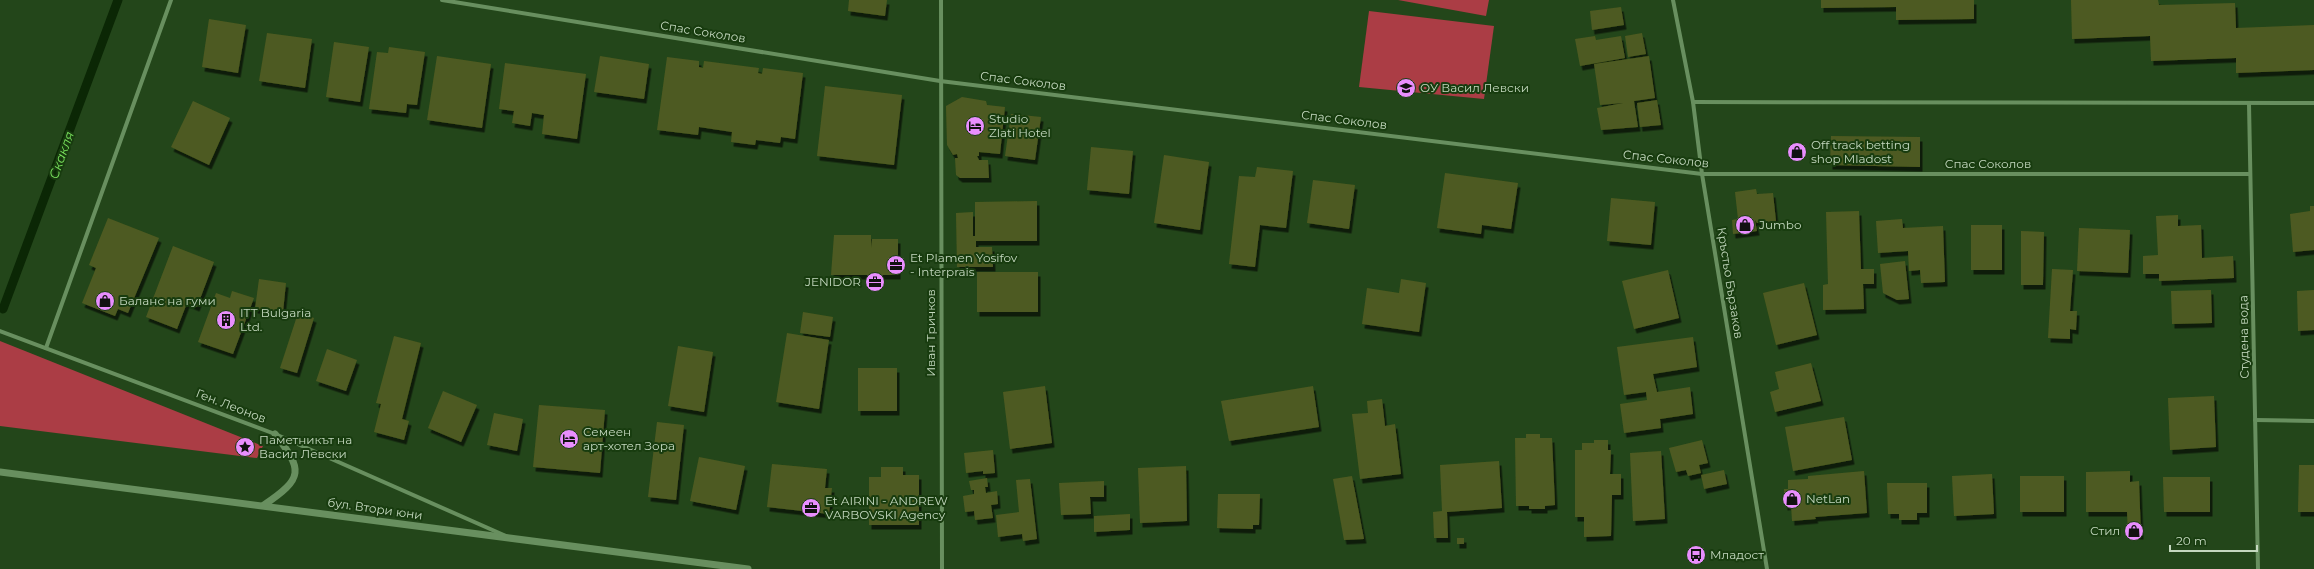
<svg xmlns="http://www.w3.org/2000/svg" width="2314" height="569" font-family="Montserrat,sans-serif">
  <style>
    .green { fill: #ab3d45 }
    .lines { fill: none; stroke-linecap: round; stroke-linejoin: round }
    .stream { stroke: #0b2705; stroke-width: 9 }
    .building { fill: #4e5a20; filter: url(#shadow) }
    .minor { stroke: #688f5f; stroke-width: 4 }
    .tertiary { stroke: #688f5f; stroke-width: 7 }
    .labels { text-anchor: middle; stroke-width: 4; stroke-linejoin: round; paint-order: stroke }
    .street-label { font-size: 12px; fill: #c4d8bf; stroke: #183c0f }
    .poi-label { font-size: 12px; fill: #c4d8bf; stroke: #183c0f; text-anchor: start }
    .water-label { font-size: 13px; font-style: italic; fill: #79e25d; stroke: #183c0f }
  </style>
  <defs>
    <filter id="shadow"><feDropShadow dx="2.5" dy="4.5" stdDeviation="0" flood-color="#0009"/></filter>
  </defs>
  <rect width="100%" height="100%" fill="#23461a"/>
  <g class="green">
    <path d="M1398 0H1489L1486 16Z"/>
    <path d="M1369 11 1494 26 1484 99 1359 87Z"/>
    <path d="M0 341 263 446 257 458 0 426Z"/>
  </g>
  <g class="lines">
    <path class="stream" d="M3 309 118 0"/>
  </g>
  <g class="building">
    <path d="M849 0H887L885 16 848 11Z"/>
    <path d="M1821 0H1974V19L1896 20V7L1821 8Z"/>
    <path d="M2071 0H2158L2159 5 2235 3 2236 28 2314 25V70L2236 73V58L2151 61 2150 36 2072 39Z"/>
    <path d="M1621 7 1624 25 1592 30 1590 11Z"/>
    <path d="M209 19 246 25 238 73 202 67Z"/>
    <path d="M267 33 312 39 305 88 259 81Z"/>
    <path d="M1642 33 1646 54 1628 57 1625 36Z"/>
    <path d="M1595 36 1596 40 1621 36 1625 58 1580 66 1575 39Z"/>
    <path d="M334 42 369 47 360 102 326 97Z"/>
    <path d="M389 47 425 52 417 105 407 104 406 113 369 109 377 52 388 53Z"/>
    <path d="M437 56 491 64 482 128 427 120Z"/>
    <path d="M600 56 649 64 644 99 594 92Z"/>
    <path d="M1649 56 1655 98 1634 101 1638 127 1601 130 1597 108 1623 103 1600 105 1594 64Z"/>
    <path d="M667 57 699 61V67L703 68 704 61 759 68 758 73 762 74 763 68 803 73 795 139 781 137 780 143 756 140 755 145 731 142 732 132 699 127 698 135 657 130Z"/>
    <path d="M505 63 586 74 577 139 542 134 544 115 532 113 530 126 512 123 514 111 499 109Z"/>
    <path d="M825 86 902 95 894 165 817 156Z"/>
    <path d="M962 97 986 101 987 105 1005 107 1000 154 979 152V156H977L979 160H988L989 178H960L956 175 955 158H958L957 154 953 155 947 145 946 106Z"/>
    <path d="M1657 100 1661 125 1640 127 1637 103Z"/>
    <path d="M193 101 230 118 209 165 171 147Z"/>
    <path d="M1011 114 1041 117 1035 160 1005 156Z"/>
    <path d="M1831 136 1920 137V167L1830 165Z"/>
    <path d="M1091 147 1133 151 1129 194 1087 190Z"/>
    <path d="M1164 155 1209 162 1200 230 1154 223Z"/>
    <path d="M1257 167 1293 171 1286 228 1260 225 1255 267 1229 264 1239 176 1255 177Z"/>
    <path d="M1445 173 1518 183 1511 229 1482 225 1481 234 1437 228Z"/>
    <path d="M1313 180 1355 185 1349 229 1307 223Z"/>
    <path d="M1756 189 1757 194 1773 193 1776 221 1757 223 1755 220 1757 231 1733 234 1732 220 1738 219 1735 192Z"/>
    <path d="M1611 198 1655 202 1651 245 1607 241Z"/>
    <path d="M1037 201V241H976V247H992L993 267H957L956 213 973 212V236H975V202Z"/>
    <path d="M2310 206H2314V250L2293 252 2290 214 2310 211Z"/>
    <path d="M1859 211 1861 269H1874V284H1863L1864 309 1823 310V285L1828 284 1826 212Z"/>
    <path d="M2178 215V226L2201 225 2202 258 2233 256 2234 278 2159 281V274H2143V256L2158 255 2156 216Z"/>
    <path d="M108 218 159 238 128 313 118 309 115 316 82 303 96 268 89 265Z"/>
    <path d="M1902 219 1903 228 1943 226 1945 282 1921 283 1920 270 1909 271 1908 251 1878 253 1876 221Z"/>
    <rect x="1971" y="225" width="31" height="45"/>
    <path d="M2079 228 2130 230 2128 273 2077 271Z"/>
    <path d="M2021 231 2044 232 2043 285H2021Z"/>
    <path d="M834 235H871V248L872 239H898V275H831Z"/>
    <path d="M173 246 214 262 197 307 187 303 177 329 146 317Z"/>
    <path d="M1905 261 1909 299 1897 300 1883 293 1880 264Z"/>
    <path d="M2052 269 2073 270 2070 311H2077L2076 330 2070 329V339L2048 338Z"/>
    <path d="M1668 270 1679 318 1634 329 1622 281Z"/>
    <rect x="977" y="272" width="61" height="40"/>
    <path d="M259 279 286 283 283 312 255 309Z"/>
    <path d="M1401 279 1426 283 1419 332 1362 324 1367 288 1399 293Z"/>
    <path d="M1804 283 1817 335 1776 345 1763 293Z"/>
    <path d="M2211 290 2212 323 2172 324 2171 291Z"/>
    <path d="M2314 290V330L2298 331 2297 291Z"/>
    <path d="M232 291 254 298 233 354 198 342 216 293 230 298Z"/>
    <path d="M803 312 833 317 830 337 800 333Z"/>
    <path d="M298 313 314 318 297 373 280 368Z"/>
    <path d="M787 333 829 340 819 409 776 402Z"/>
    <path d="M394 336 421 343 402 419 409 421 404 440 374 432 381 404 376 403Z"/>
    <path d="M1693 337 1697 367 1653 374 1657 392 1690 387 1693 414 1660 419 1661 428 1624 433 1620 404 1647 400 1646 392 1624 395 1617 347Z"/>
    <path d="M678 346 713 352 704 412 668 406Z"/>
    <path d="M327 349 357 360 346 391 316 381Z"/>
    <path d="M1811 363 1821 401 1775 412 1770 392 1779 389 1775 372Z"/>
    <rect x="858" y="368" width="39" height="43"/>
    <path d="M1045 386 1052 443 1010 449 1003 392Z"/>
    <path d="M1313 386 1319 427 1229 441 1221 401Z"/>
    <path d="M443 391 477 405 461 442 428 428Z"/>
    <path d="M2214 396 2216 447 2170 450 2168 398Z"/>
    <path d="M1382 399 1385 426 1395 424 1401 474 1360 479 1352 414 1368 413 1367 401Z"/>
    <path d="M539 405 605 410 600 473 533 467Z"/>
    <path d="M494 413 523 419 517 451 487 445Z"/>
    <path d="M1844 417 1852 460 1793 471 1785 427Z"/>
    <path d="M657 422 684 425 676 500 648 497Z"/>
    <path d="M1526 434H1540V438H1552L1555 505 1545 506V509H1529V506H1516L1515 438H1526Z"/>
    <path d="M1594 440H1608V450H1611L1610 474H1621V495H1612L1611 536 1584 537V517H1575V450H1582V443H1594Z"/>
    <path d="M1702 440 1708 463 1699 465 1701 473 1688 476 1686 470 1676 472 1669 448Z"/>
    <path d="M993 450 995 473 983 474V471L966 473 964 453Z"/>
    <path d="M1661 451 1665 519 1633 521 1630 453Z"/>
    <path d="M699 457 745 466 736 510 690 501Z"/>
    <path d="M1499 461 1502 508 1447 512 1448 538H1434L1433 512 1442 511 1440 465Z"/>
    <path d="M772 464 827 469 825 488H832L829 514 767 507Z"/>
    <path d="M2299 465H2314V512H2298Z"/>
    <path d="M1186 466 1187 521 1140 523 1138 468Z"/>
    <path d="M881 467H903V475H919V525H869V477H881Z"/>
    <path d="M1724 470 1727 484 1704 489 1701 475Z"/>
    <path d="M1864 471 1867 513 1815 517 1816 519 1792 521 1791 505 1785 506 1784 489H1788V480L1808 479V476Z"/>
    <path d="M2130 471V482L2139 481 2141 535H2128L2127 512H2086V472Z"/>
    <path d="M1992 474 1994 514 1954 516 1952 476Z"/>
    <path d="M1352 476 1364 539 1344 540 1333 479Z"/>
    <rect x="2020" y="476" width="44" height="36"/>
    <path d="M2163 477H2210V512H2164Z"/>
    <path d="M987 478 988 487H985L986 493 997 491 998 504 991 505 993 518 975 520 974 511 965 512 963 496 974 494V490H971L969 481Z"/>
    <path d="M1030 479 1037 539 1023 541 1022 534 998 537 996 515 1019 512 1016 480Z"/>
    <path d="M1104 481V497H1090L1091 514 1061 515 1059 483Z"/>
    <path d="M1887 483H1927V513H1917V520H1899V514H1888Z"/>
    <path d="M1218 494H1260L1259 525H1253V529L1217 528Z"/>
    <path d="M1130 514V530L1094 532V516Z"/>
    <rect x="1457" y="538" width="7" height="6"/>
  </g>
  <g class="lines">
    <g class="minor">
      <path d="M442 0 940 81 1702 174H2250"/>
      <path d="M941 0 942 569"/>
      <path d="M1673 0 1693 102 1702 174 1767 569"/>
      <path d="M1693 102 2314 103"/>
      <path d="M2249 104 2258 569"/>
      <path d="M0 331 275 434 506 536"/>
      <path d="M46 348 171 0"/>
      <path d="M2255 420 2314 421"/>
    </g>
    <g class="tertiary">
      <path d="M0 472 748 569"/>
      <path d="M264 505C304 478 303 470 275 434"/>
    </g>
  </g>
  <defs>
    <symbol id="school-disc" viewBox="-11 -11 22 22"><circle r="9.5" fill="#e98efe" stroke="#183c0f"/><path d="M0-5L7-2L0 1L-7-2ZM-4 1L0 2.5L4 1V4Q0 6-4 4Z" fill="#111"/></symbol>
    <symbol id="hotel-disc" viewBox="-11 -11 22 22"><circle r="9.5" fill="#e98efe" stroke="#183c0f"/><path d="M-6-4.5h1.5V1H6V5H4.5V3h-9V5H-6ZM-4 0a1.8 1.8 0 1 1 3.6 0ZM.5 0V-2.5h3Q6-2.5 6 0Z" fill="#111"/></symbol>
    <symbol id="shop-disc" viewBox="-11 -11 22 22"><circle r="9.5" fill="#e98efe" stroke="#183c0f"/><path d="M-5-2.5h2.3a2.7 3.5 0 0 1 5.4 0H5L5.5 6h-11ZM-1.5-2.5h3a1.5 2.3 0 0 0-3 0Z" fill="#111"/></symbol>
    <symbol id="office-disc" viewBox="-11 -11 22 22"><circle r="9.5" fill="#e98efe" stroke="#183c0f"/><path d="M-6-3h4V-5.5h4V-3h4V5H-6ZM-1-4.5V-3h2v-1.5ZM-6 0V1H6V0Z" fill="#111"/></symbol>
    <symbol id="building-disc" viewBox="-11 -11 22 22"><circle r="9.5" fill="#e98efe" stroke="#183c0f"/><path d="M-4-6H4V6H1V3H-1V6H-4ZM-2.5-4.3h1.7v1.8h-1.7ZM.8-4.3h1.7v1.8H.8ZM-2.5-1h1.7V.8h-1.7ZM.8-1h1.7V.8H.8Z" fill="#111"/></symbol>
    <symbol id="sight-disc" viewBox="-11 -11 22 22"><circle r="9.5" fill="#e98efe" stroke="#183c0f"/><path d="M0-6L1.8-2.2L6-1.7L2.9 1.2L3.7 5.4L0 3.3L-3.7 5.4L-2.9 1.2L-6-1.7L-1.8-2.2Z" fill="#111"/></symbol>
    <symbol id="bus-disc" viewBox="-11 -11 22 22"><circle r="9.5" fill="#e98efe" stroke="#183c0f"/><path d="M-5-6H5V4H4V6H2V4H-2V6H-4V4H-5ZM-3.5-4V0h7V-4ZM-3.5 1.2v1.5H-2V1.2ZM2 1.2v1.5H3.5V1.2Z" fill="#111"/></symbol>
  </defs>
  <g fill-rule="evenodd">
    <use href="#school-disc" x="1395" y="77" width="22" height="22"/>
    <use href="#hotel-disc" x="964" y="115" width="22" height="22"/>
    <use href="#shop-disc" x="1786" y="141" width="22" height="22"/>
    <use href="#shop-disc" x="1734" y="214" width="22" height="22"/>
    <use href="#office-disc" x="885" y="254" width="22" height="22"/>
    <use href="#office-disc" x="864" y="271" width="22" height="22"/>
    <use href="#shop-disc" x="94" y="290" width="22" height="22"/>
    <use href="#building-disc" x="215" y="309" width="22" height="22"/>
    <use href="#hotel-disc" x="558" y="428" width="22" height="22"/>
    <use href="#sight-disc" x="234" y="436" width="22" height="22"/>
    <use href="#shop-disc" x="1781" y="488" width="22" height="22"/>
    <use href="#office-disc" x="800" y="497" width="22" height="22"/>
    <use href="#shop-disc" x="2123" y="520" width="22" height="22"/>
    <use href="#bus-disc" x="1685" y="544" width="22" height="22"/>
  </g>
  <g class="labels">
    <g class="street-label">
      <text transform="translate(703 32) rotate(9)" y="4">Спас Соколов</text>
      <text transform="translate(1023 81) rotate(7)" y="4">Спас Соколов</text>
      <text transform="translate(1344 120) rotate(7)" y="4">Спас Соколов</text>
      <text transform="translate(1666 159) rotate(6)" y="4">Спас Соколов</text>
      <text x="1988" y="168">Спас Соколов</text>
      <text transform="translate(1730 283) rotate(81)" y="4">Кръстьо Бързаков</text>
      <text transform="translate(931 333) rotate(-90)" y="4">Иван Тричков</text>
      <text transform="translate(2244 337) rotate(-91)" y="4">Студена вода</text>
      <text transform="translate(231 406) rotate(21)" y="4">Ген. Леонов</text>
      <text transform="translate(375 509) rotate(8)" y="4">бул. Втори юни</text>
    </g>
    <g class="poi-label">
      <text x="1420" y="92">ОУ Васил Левски</text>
      <text x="989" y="123">Studio<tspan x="989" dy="14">Zlati Hotel</tspan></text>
      <text x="1811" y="149">Off track betting<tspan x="1811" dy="14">shop Mladost</tspan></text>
      <text x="1759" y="229">Jumbo</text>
      <text x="910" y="262">Et Plamen Yosifov<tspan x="910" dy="14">- Interprais</tspan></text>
      <text x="861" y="286" text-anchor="end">JENIDOR</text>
      <text x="119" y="305">Баланс на гуми</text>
      <text x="240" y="317">ITT Bulgaria<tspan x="240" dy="14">Ltd.</tspan></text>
      <text x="583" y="436">Семеен<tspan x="583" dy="14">арт-хотел Зора</tspan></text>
      <text x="259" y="444">Паметникът на<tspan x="259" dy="14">Васил Левски</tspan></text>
      <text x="1806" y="503">NetLan</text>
      <text x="825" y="505">Et AIRINI - ANDREW<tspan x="825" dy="14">VARBOVSKI Agency</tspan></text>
      <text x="2120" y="535" text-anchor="end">Стил</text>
      <text x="1710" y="559">Младост</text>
    </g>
    <g class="water-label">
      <text transform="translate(61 155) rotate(-70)" y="5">Скакля</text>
    </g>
  </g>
  <path d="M2170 545v6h87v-6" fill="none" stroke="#c4d8bf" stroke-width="2"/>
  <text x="2176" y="545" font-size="12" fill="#c4d8bf" stroke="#183c0f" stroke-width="3" paint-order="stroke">20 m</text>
</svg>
